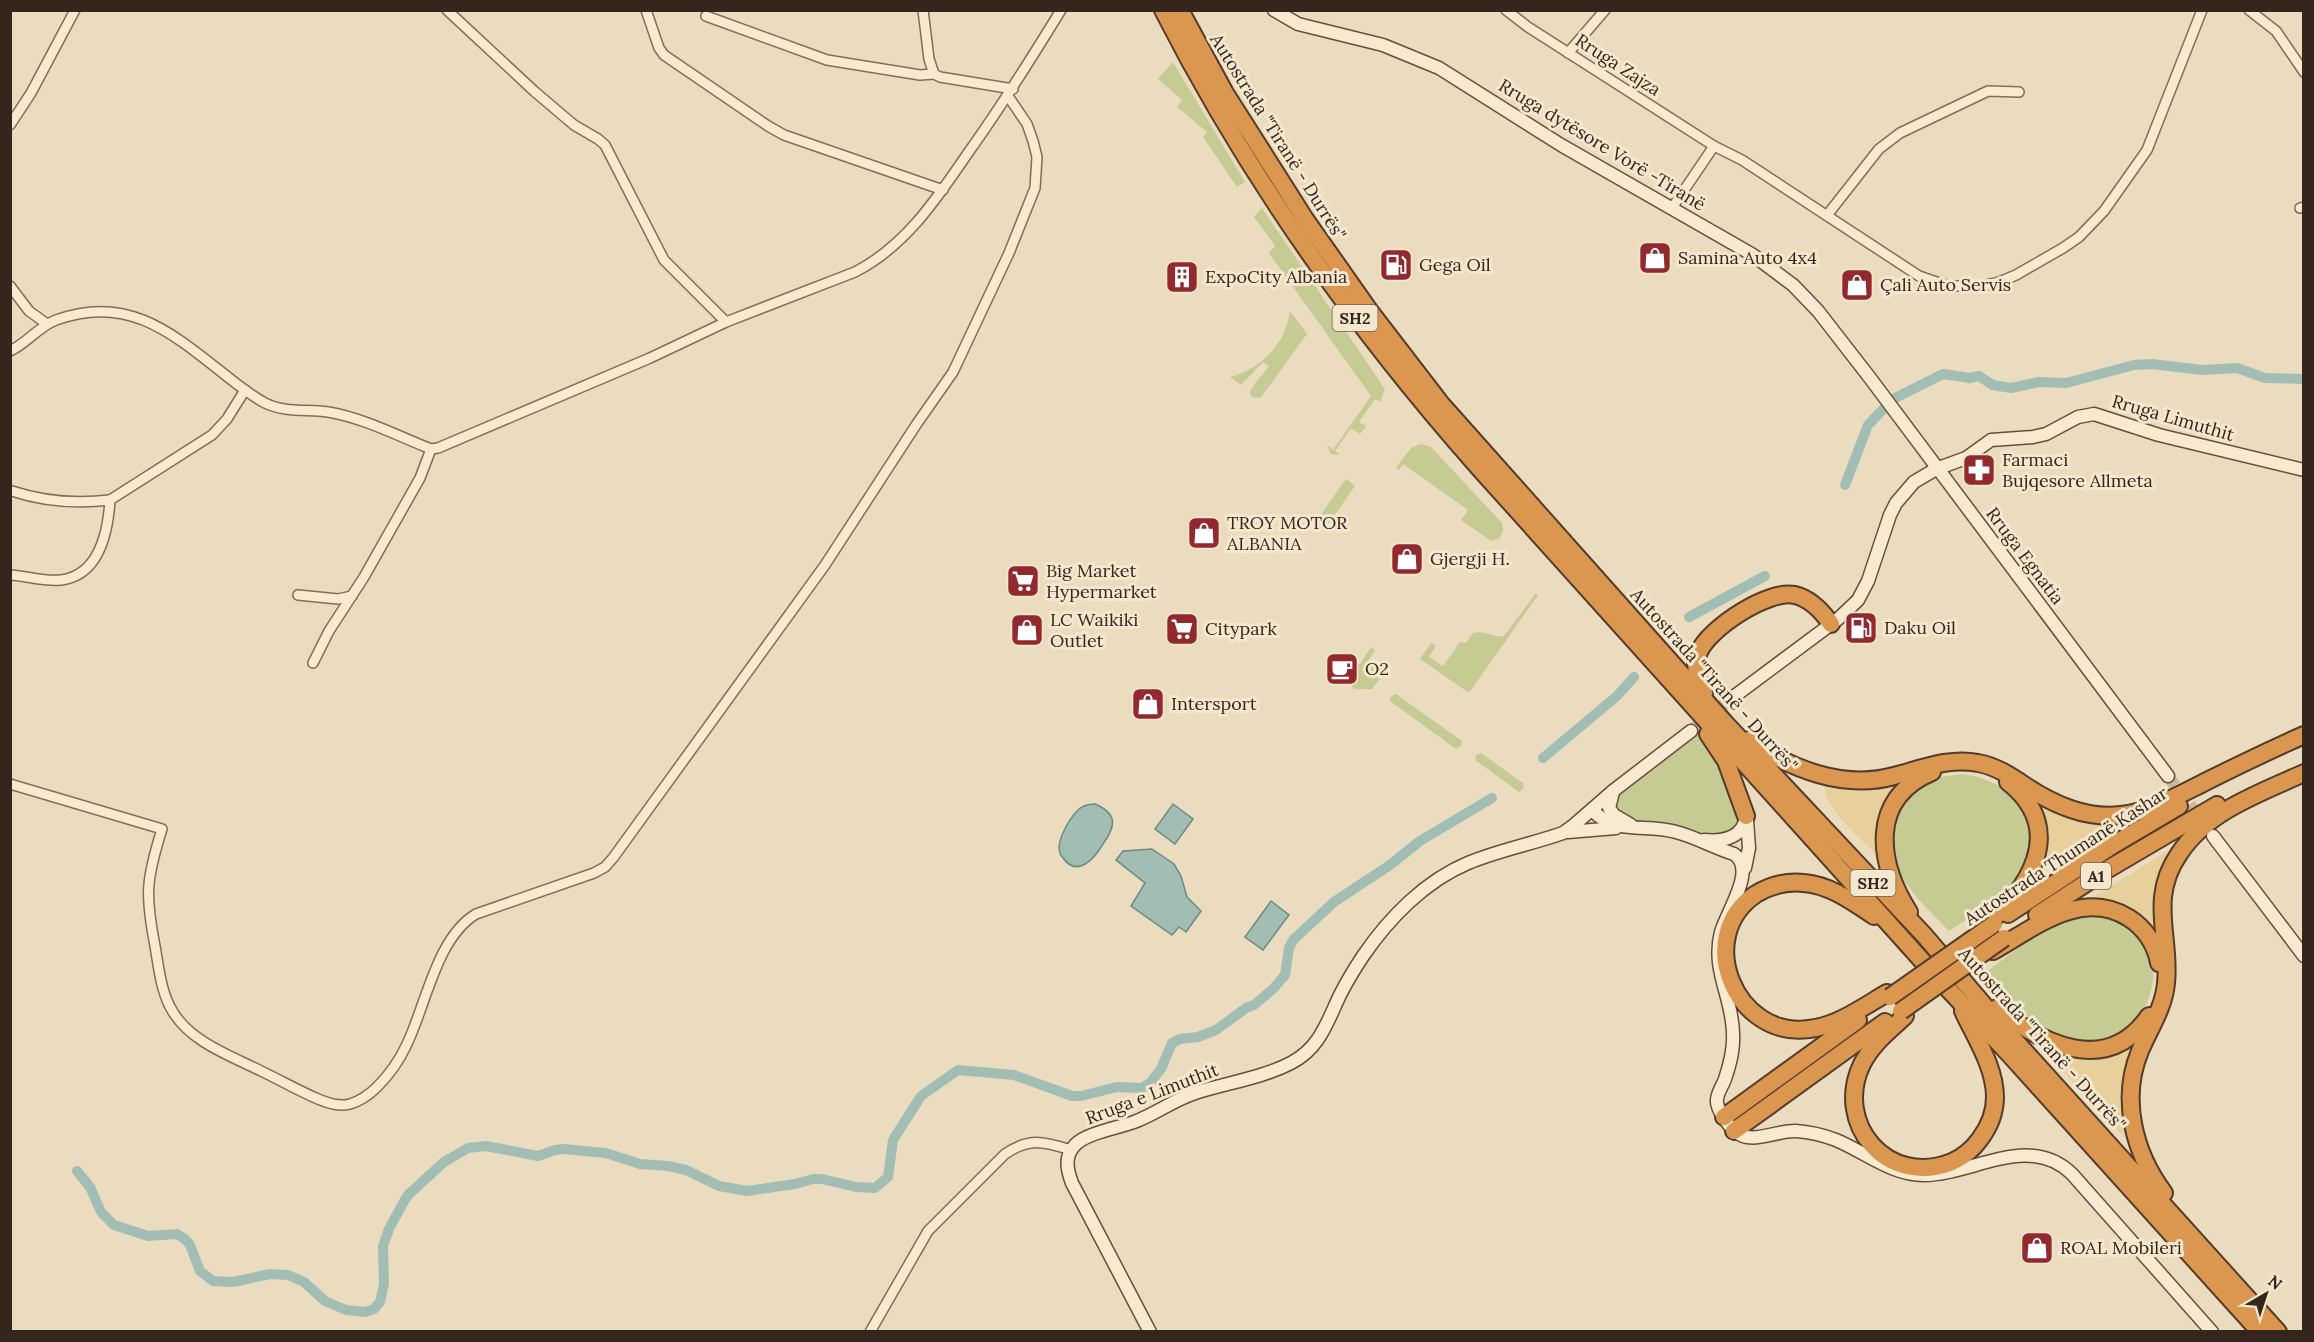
<svg xmlns="http://www.w3.org/2000/svg" width="2314" height="1342" font-family="Lora,serif">
  <style>
    .green { fill: #c6ca93 }
    .sand { fill: #e8d09c }
    .water { fill: #a2beb4; stroke: #6a8b81; stroke-width: 1.5 }
    .lines { fill: none; stroke-linecap: round; stroke-linejoin: round }
    .canal { stroke: #a2beb4; stroke-width: 10 }
    .secondary-tunnel { stroke: #c7b89e; stroke-width: 12; stroke-dasharray: 12 6; stroke-linecap: butt }
    .street-casing { stroke: #846d58; stroke-width: 12 }
    .secondary-casing { stroke: #664e3b; stroke-width: 15 }
    .highway-casing { stroke: #523c2c; stroke-width: 20 }
    .street { stroke: #f8ead1; stroke-width: 9 }
    .secondary { stroke: #f8ead1; stroke-width: 12 }
    .highway { stroke: #db9750; stroke-width: 16 }
    .highway-bridge-casing { stroke: #523c2c; stroke-width: 20; stroke-linecap: butt }
    .highway-bridge { stroke: #db9750; stroke-width: 16 }
    .labels { text-anchor: middle; stroke-width: 6; stroke-linejoin: round; paint-order: stroke }
    .shield { fill: #f4e7ce; stroke: #6e6051; stroke-width: 1.5 }
    .shield-label { font-size: 16px; font-weight: bold; fill: #34261c }
    .street-label { font-size: 18px; fill: #34261c; stroke: #f4e7ce }
    .poi-label { font-size: 18px; fill: #34261c; stroke: #f4e7ce; text-anchor: start }
  </style>
  <rect width="100%" height="100%" fill="#ecdcbf"/>
  <g class="green">
    <path d="M1173 62 1245 182 1237 187 1203 137 1207 132 1177 107 1182 100 1158 79Z"/>
    <path d="M1262 208 1385 389 1380 402 1375 399 1359 422 1366 426 1360 434 1351 428 1335 451 1340 455 1331 454 1327 445 1333 450 1371 396 1269 253 1275 246 1254 217Z"/>
    <path d="M1290 311 1307 334 1261 397 1253 398 1250 393 1251 389 1269 366 1263 362 1241 385 1230 377C1262 368 1285 345 1290 311Z"/>
    <path d="M1421 444 1431 447 1502 523 1503 531 1499 539 1491 541 1461 520 1468 510 1403 464 1399 470 1396 468 1411 448Z"/>
    <path d="M1346 479 1355 486 1329 523 1323 524 1320 520V516Z"/>
    <path d="M1536 593 1538 595 1469 693 1420 659 1431 643 1436 646 1429 657 1443 666 1460 642 1466 643 1473 633C1485 630 1493 638 1504 636Z"/>
    <path d="M1371 647 1375 650 1368 661 1384 673 1372 689H1354L1351 685 1357 681C1361 670 1352 671 1348 666L1360 664Z"/>
    <path d="M1396 694 1462 741 1461 746 1456 749 1390 701 1391 696Z"/>
    <path d="M1699 733 1716 755 1740 822 1729 834 1702 835 1663 822 1629 820 1617 811 1615 805 1618 794Z"/>
    <path d="M1481 753 1524 784 1523 789 1519 792 1475 760 1476 755Z"/>
    <path d="M1961 774C2018 780 2050 829 2015 880 1999 902 1972 916 1949 931 1930 911 1906 890 1895 863 1884 833 1901 795 1929 781 1939 776 1951 776 1961 774Z"/>
    <path d="M2092 914C2204 929 2146 1079 2052 1035 2028 1024 2004 992 1986 972 2019 948 2050 919 2092 914Z"/>
  </g>
  <g class="sand">
    <path d="M1907 778 1880 858C1865 843 1820 805 1825 784Z"/>
    <path d="M2035 798 2117 823 2040 872Z"/>
    <path d="M2177 845 2158 939 2090 901V899Z"/>
    <path d="M2139 1037 2124 1137 2060 1068 2067 1055 2077 1057Z"/>
  </g>
  <g class="water">
    <path d="M1095 804C1118 814 1116 826 1103 844 1094 859 1076 880 1061 855 1054 844 1069 819 1078 810 1083 805 1089 804 1095 804Z"/>
    <path d="M1173 804 1193 819 1175 844 1155 829Z"/>
    <path d="M1152 849 1174 864 1181 876 1187 897 1201 911 1186 932 1179 927 1172 935 1131 906 1145 883 1116 860 1123 851Z"/>
    <path d="M1271 901 1289 915 1263 950 1245 937Z"/>
  </g>
  <g class="lines">
    <g class="canal">
      <path d="M1845 485 1868 425 1893 399 1943 374 1970 378 1979 376 1993 385 2011 388 2039 382 2066 383 2134 365 2152 364 2202 370 2237 368 2265 378 2304 379"/>
      <path d="M1689 617 1765 576"/>
      <path d="M1543 758 1617 696 1634 677"/>
      <path d="M77 1171 90 1187 101 1212 114 1225 148 1236 177 1234 185 1239 190 1245 200 1271 213 1281 233 1282 270 1274 288 1275 304 1282 325 1301 346 1310 365 1312 374 1309 380 1302 384 1284 383 1246 389 1229 403 1203 408 1195 444 1162 468 1148 486 1146 538 1156 555 1150 564 1149 606 1153 640 1164 668 1166 686 1170 719 1186 747 1191 795 1184 813 1179H822L856 1187 875 1188 888 1177 893 1140 921 1096 958 1070 1014 1075 1072 1096H1081L1117 1087 1142 1088 1150 1083 1161 1069 1172 1043 1180 1039 1198 1037 1216 1030 1246 1008 1254 1005 1273 989 1285 975 1289 948 1293 940 1334 902 1390 865 1420 841 1492 798"/>
    </g>
    <g class="secondary-tunnel">
      <path d="M1691 731 1732 698"/>
      <path d="M2168 776 2202 821"/>
    </g>
    <defs>
      <g id="street">
        <path d="M447 10 534 91 574 125 598 139 605 145 664 260 726 322"/>
        <path d="M646 10 659 48 664 55 768 126 784 135 943 190"/>
        <path d="M923 10 929 59 934 74 940 77 1013 89"/>
        <path d="M1506 10 1528 27 1714 146 1742 160 1919 276 1948 286H1982L1999 282 2016 275 2063 248 2079 237 2104 211 2147 150 2202 10"/>
        <path d="M2249 10 2276 31 2304 72"/>
        <path d="M706 16 827 60 920 75 934 74"/>
        <path d="M1568 53 1605 10"/>
        <path d="M10 125 31 93 75 10"/>
        <path d="M1672 208 1714 146"/>
        <path d="M2300 208 2304 207"/>
        <path d="M1828 214 1879 149 1900 133 1988 91 2019 92"/>
        <path d="M10 286 29 311 47 324"/>
        <path d="M10 351C27 343 38 327 56 320 127 294 171 332 224 374 237 384 250 395 265 403 285 413 307 409 328 412 364 418 398 436 431 449L438 448 650 358 726 322 855 272C906 246 937 198 968 153 1001 107 1031 59 1061 10"/>
        <path d="M12 491C45 502 76 504 110 500"/>
        <path d="M10 575C27 576 45 582 61 580 100 575 108 532 110 500L212 435 227 419 245 390"/>
        <path d="M298 595 338 599 352 596"/>
        <path d="M313 663 329 631 364 577 420 478 431 449"/>
        <path d="M10 784 162 829C146 880 145 894 155 946 159 969 161 993 173 1012 191 1042 231 1056 261 1071 280 1080 299 1091 318 1099 328 1103 339 1107 350 1104 360 1101 370 1094 377 1087 389 1075 399 1061 406 1046 426 1006 436 938 476 914L594 873 605 867 613 858 825 565 916 425 953 372 1009 253 1035 188 1037 157 1033 141 1027 124 1008 96"/>
        <path d="M870 1332 928 1231 1005 1154C1030 1137 1044 1142 1071 1150"/>
      </g>
      <g id="secondary">
        <path d="M1274 10 1298 24 1383 45 1439 68 1561 145 1753 255 1793 285 1818 311 1870 378 2168 776"/>
        <path d="M1732 698 1838 619 1858 600 1868 581 1890 515 1896 503 1914 482 1936 469 1966 458 1991 440 2033 437 2046 434 2078 417 2094 414 2159 435 2304 470"/>
        <path d="M1613 792 1609 808 1614 815 1631 825"/>
        <path d="M1592 810C1617 836 1645 823 1676 832 1696 837 1714 848 1734 854 1757 869 1727 911 1721 932 1711 970 1733 998 1733 1034 1734 1050 1730 1064 1725 1079 1723 1085 1717 1093 1717 1100 1716 1109 1728 1125 1735 1131 1751 1146 1776 1130 1796 1131 1810 1132 1823 1135 1836 1140 1865 1152 1891 1175 1924 1175 1972 1175 2029 1132 2072 1174L2212 1332"/>
        <path d="M1568 832 1616 828"/>
        <path d="M2213 836 2304 956"/>
        <path d="M1704 840C1724 842 1744 837 1746 816"/>
        <path d="M1745 868 1749 848 1747 820"/>
        <path d="M1150 1332 1072 1183C1067 1170 1064 1156 1075 1145 1086 1133 1118 1128 1134 1122 1156 1114 1173 1100 1195 1093 1226 1083 1262 1078 1291 1063 1320 1048 1327 1022 1340 995 1347 981 1355 968 1363 956 1389 918 1425 881 1468 863 1499 850 1532 844 1563 833L1574 825 1613 791 1691 731"/>
      </g>
      <g id="highway">
        <path d="M1163 10C1248 177 1356 329 1480 469L1935 975 2010 1055 2260 1332"/>
        <path d="M1180 10 1225 93 1305 219 1369 310 1442 405 1725 723 1924 935 2000 1024 2278 1332"/>
        <path d="M1704 693C1698 681 1693 665 1699 652 1709 628 1769 589 1795 595 1811 599 1822 611 1831 624"/>
        <path d="M1708 734 1726 761 1746 816"/>
        <path d="M1749 740C1790 769 1844 790 1894 776 1921 769 1950 757 1978 763 1996 766 2012 777 2027 787 2055 805 2086 819 2121 815 2152 811 2177 796 2205 782 2237 766 2270 750 2304 735"/>
        <path d="M1909 912C1878 863 1868 799 1932 772"/>
        <path d="M2008 914 2113 845 2179 806"/>
        <path d="M2037 915 2103 872 2217 805"/>
        <path d="M1874 916C1853 902 1830 885 1804 883 1787 881 1771 885 1756 894 1693 936 1735 1039 1809 1029 1837 1026 1863 1007 1887 993"/>
        <path d="M1980 930C2027 892 2070 831 2008 782"/>
        <path d="M1993 951C2034 928 2081 888 2129 918 2145 928 2156 945 2159 963"/>
        <path d="M1997 1008C2042 1044 2107 1077 2149 1016"/>
        <path d="M1905 1016C1889 1031 1872 1044 1862 1064 1833 1124 1888 1188 1952 1162 1963 1157 1973 1149 1980 1139 1989 1127 1995 1112 1995 1097 1995 1067 1975 1037 1963 1011"/>
        <path d="M1724 1117 1858 1020"/>
        <path d="M1734 1131 1885 1022"/>
        <path d="M2164 1193C2134 1153 2120 1099 2140 1051 2149 1029 2164 1008 2166 983 2171 937 2148 899 2179 854 2207 811 2258 794 2304 773"/>
      </g>
    </defs>
    <use href="#street" class="street-casing"/>
    <use href="#secondary" class="secondary-casing"/>
    <use href="#highway" class="highway-casing"/>
    <use href="#street" class="street"/>
    <use href="#secondary" class="secondary"/>
    <use href="#highway" class="highway"/>
    <defs>
      <g id="highway-bridge">
        <path d="M1890 997 1994 924"/>
        <path d="M1901 1011 2004 938"/>
      </g>
    </defs>
    <use href="#highway-bridge" class="highway-bridge-casing"/>
    <use href="#highway-bridge" class="highway-bridge"/>
  </g>
  <defs>
    <symbol id="shop-square" viewBox="-11 -11 22 22"><rect x="-9" y="-9" width="18" height="18" rx="4" fill="#92292f" stroke="#f4e7ce"/><path d="M-5-2.5h2.3a2.7 3.5 0 0 1 5.4 0H5L5.5 6h-11ZM-1.5-2.5h3a1.5 2.3 0 0 0-3 0Z" fill="#fff"/></symbol>
    <symbol id="fuel-square" viewBox="-11 -11 22 22"><rect x="-9" y="-9" width="18" height="18" rx="4" fill="#92292f" stroke="#f4e7ce"/><path d="M-5.5-6h7V0h2V4h1.3V-2.5L3-4.5l.8-.8L6-3V5H2.5V1h-1V6h-7ZM-4.2-4.7v3.2H.2V-4.7Z" fill="#fff"/></symbol>
    <symbol id="building-square" viewBox="-11 -11 22 22"><rect x="-9" y="-9" width="18" height="18" rx="4" fill="#92292f" stroke="#f4e7ce"/><path d="M-4-6H4V6H1V3H-1V6H-4ZM-2.5-4.3h1.7v1.8h-1.7ZM.8-4.3h1.7v1.8H.8ZM-2.5-1h1.7V.8h-1.7ZM.8-1h1.7V.8H.8Z" fill="#fff"/></symbol>
    <symbol id="pharmacy-square" viewBox="-11 -11 22 22"><rect x="-9" y="-9" width="18" height="18" rx="4" fill="#92292f" stroke="#f4e7ce"/><path d="M-2-6h4v4h4v4h-4v4h-4v-4h-4v-4h4Z" fill="#fff"/></symbol>
    <symbol id="supermarket-square" viewBox="-11 -11 22 22"><rect x="-9" y="-9" width="18" height="18" rx="4" fill="#92292f" stroke="#f4e7ce"/><path d="M-6-5.5h2.5l.6 2H6L4.5 2H-2.5L-4.4-4H-6ZM-1.5 3.2a1.3 1.3 0 1 0 .1 0ZM3 3.2a1.3 1.3 0 1 0 .1 0Z" fill="#fff"/></symbol>
    <symbol id="cafe-square" viewBox="-11 -11 22 22"><rect x="-9" y="-9" width="18" height="18" rx="4" fill="#92292f" stroke="#f4e7ce"/><path d="M-5.5-4.5H6V0H3Q3 3.5 0 3.5H-2.5Q-5.5 3.5-5.5 0ZM3-3.2v2h1.7v-2ZM-6 4.5H4V6H-6Z" fill="#fff"/></symbol>
  </defs>
  <g fill-rule="evenodd">
    <use href="#shop-square" x="1636" y="239" width="38" height="38"/>
    <use href="#fuel-square" x="1377" y="246" width="38" height="38"/>
    <use href="#building-square" x="1163" y="258" width="38" height="38"/>
    <use href="#shop-square" x="1838" y="266" width="38" height="38"/>
    <use href="#pharmacy-square" x="1960" y="451" width="38" height="38"/>
    <use href="#shop-square" x="1185" y="514" width="38" height="38"/>
    <use href="#shop-square" x="1388" y="540" width="38" height="38"/>
    <use href="#supermarket-square" x="1004" y="562" width="38" height="38"/>
    <use href="#fuel-square" x="1842" y="609" width="38" height="38"/>
    <use href="#supermarket-square" x="1163" y="610" width="38" height="38"/>
    <use href="#shop-square" x="1008" y="611" width="38" height="38"/>
    <use href="#cafe-square" x="1323" y="650" width="38" height="38"/>
    <use href="#shop-square" x="1129" y="685" width="38" height="38"/>
    <use href="#shop-square" x="2018" y="1229" width="38" height="38"/>
  </g>
  <g class="labels">
    <g class="shield">
      <rect x="1332.5" y="305" width="45" height="26" rx="4.5"/>
      <rect x="2081" y="863" width="30" height="26" rx="4.5"/>
      <rect x="1850.5" y="870" width="45" height="26" rx="4.5"/>
    </g>
    <g class="shield-label">
      <text x="1355" y="324">SH2</text>
      <text x="2096" y="882">A1</text>
      <text x="1873" y="889">SH2</text>
    </g>
    <g class="street-label">
      <text transform="translate(1618 65) rotate(33)" y="6">Rruga Zajza</text>
      <text transform="translate(1278 137) rotate(58)" y="6">Autostrada "Tiranë - Durrës"</text>
      <text transform="translate(1602 145) rotate(31)" y="6">Rruga dytësore Vorë -Tiranë</text>
      <text transform="translate(2173 418) rotate(16)" y="6">Rruga Limuthit</text>
      <text transform="translate(2025 556) rotate(53)" y="6">Rruga Egnatia</text>
      <text transform="translate(1714 680) rotate(48)" y="6">Autostrada "Tiranë - Durrës"</text>
      <text transform="translate(2066 856) rotate(-33)" y="6">Autostrada Thumanë Kashar</text>
      <text transform="translate(2042 1039) rotate(48)" y="6">Autostrada "Tiranë - Durrës"</text>
      <text transform="translate(1152 1094) rotate(-21)" y="6">Rruga e Limuthit</text>
    </g>
    <g class="poi-label">
      <text x="1678" y="264">Samina Auto 4x4</text>
      <text x="1419" y="271">Gega Oil</text>
      <text x="1205" y="283">ExpoCity Albania</text>
      <text x="1880" y="291">Çali Auto Servis</text>
      <text x="2002" y="466">Farmaci<tspan x="2002" dy="21">Bujqesore Allmeta</tspan></text>
      <text x="1227" y="529">TROY MOTOR<tspan x="1227" dy="21">ALBANIA</tspan></text>
      <text x="1430" y="565">Gjergji H.</text>
      <text x="1046" y="577">Big Market<tspan x="1046" dy="21">Hypermarket</tspan></text>
      <text x="1050" y="626">LC Waikiki<tspan x="1050" dy="21">Outlet</tspan></text>
      <text x="1884" y="634">Daku Oil</text>
      <text x="1205" y="635">Citypark</text>
      <text x="1365" y="675">O2</text>
      <text x="1171" y="710">Intersport</text>
      <text x="2060" y="1254">ROAL Mobileri</text>
    </g>
  </g>
  <rect width="2314" height="1342" fill="none" stroke="#34261c" stroke-width="24"/>
  <g transform="translate(2266 1294) rotate(39)" stroke="#f4e7ce" stroke-width="4.5" paint-order="stroke">
  <path d="M0-4.5L10 22L0 15L-10 22Z" fill="#34261c"/>
  <text y="-9" font-size="16" font-weight="bold" text-anchor="middle" fill="#34261c">N</text>
  </g>
</svg>
